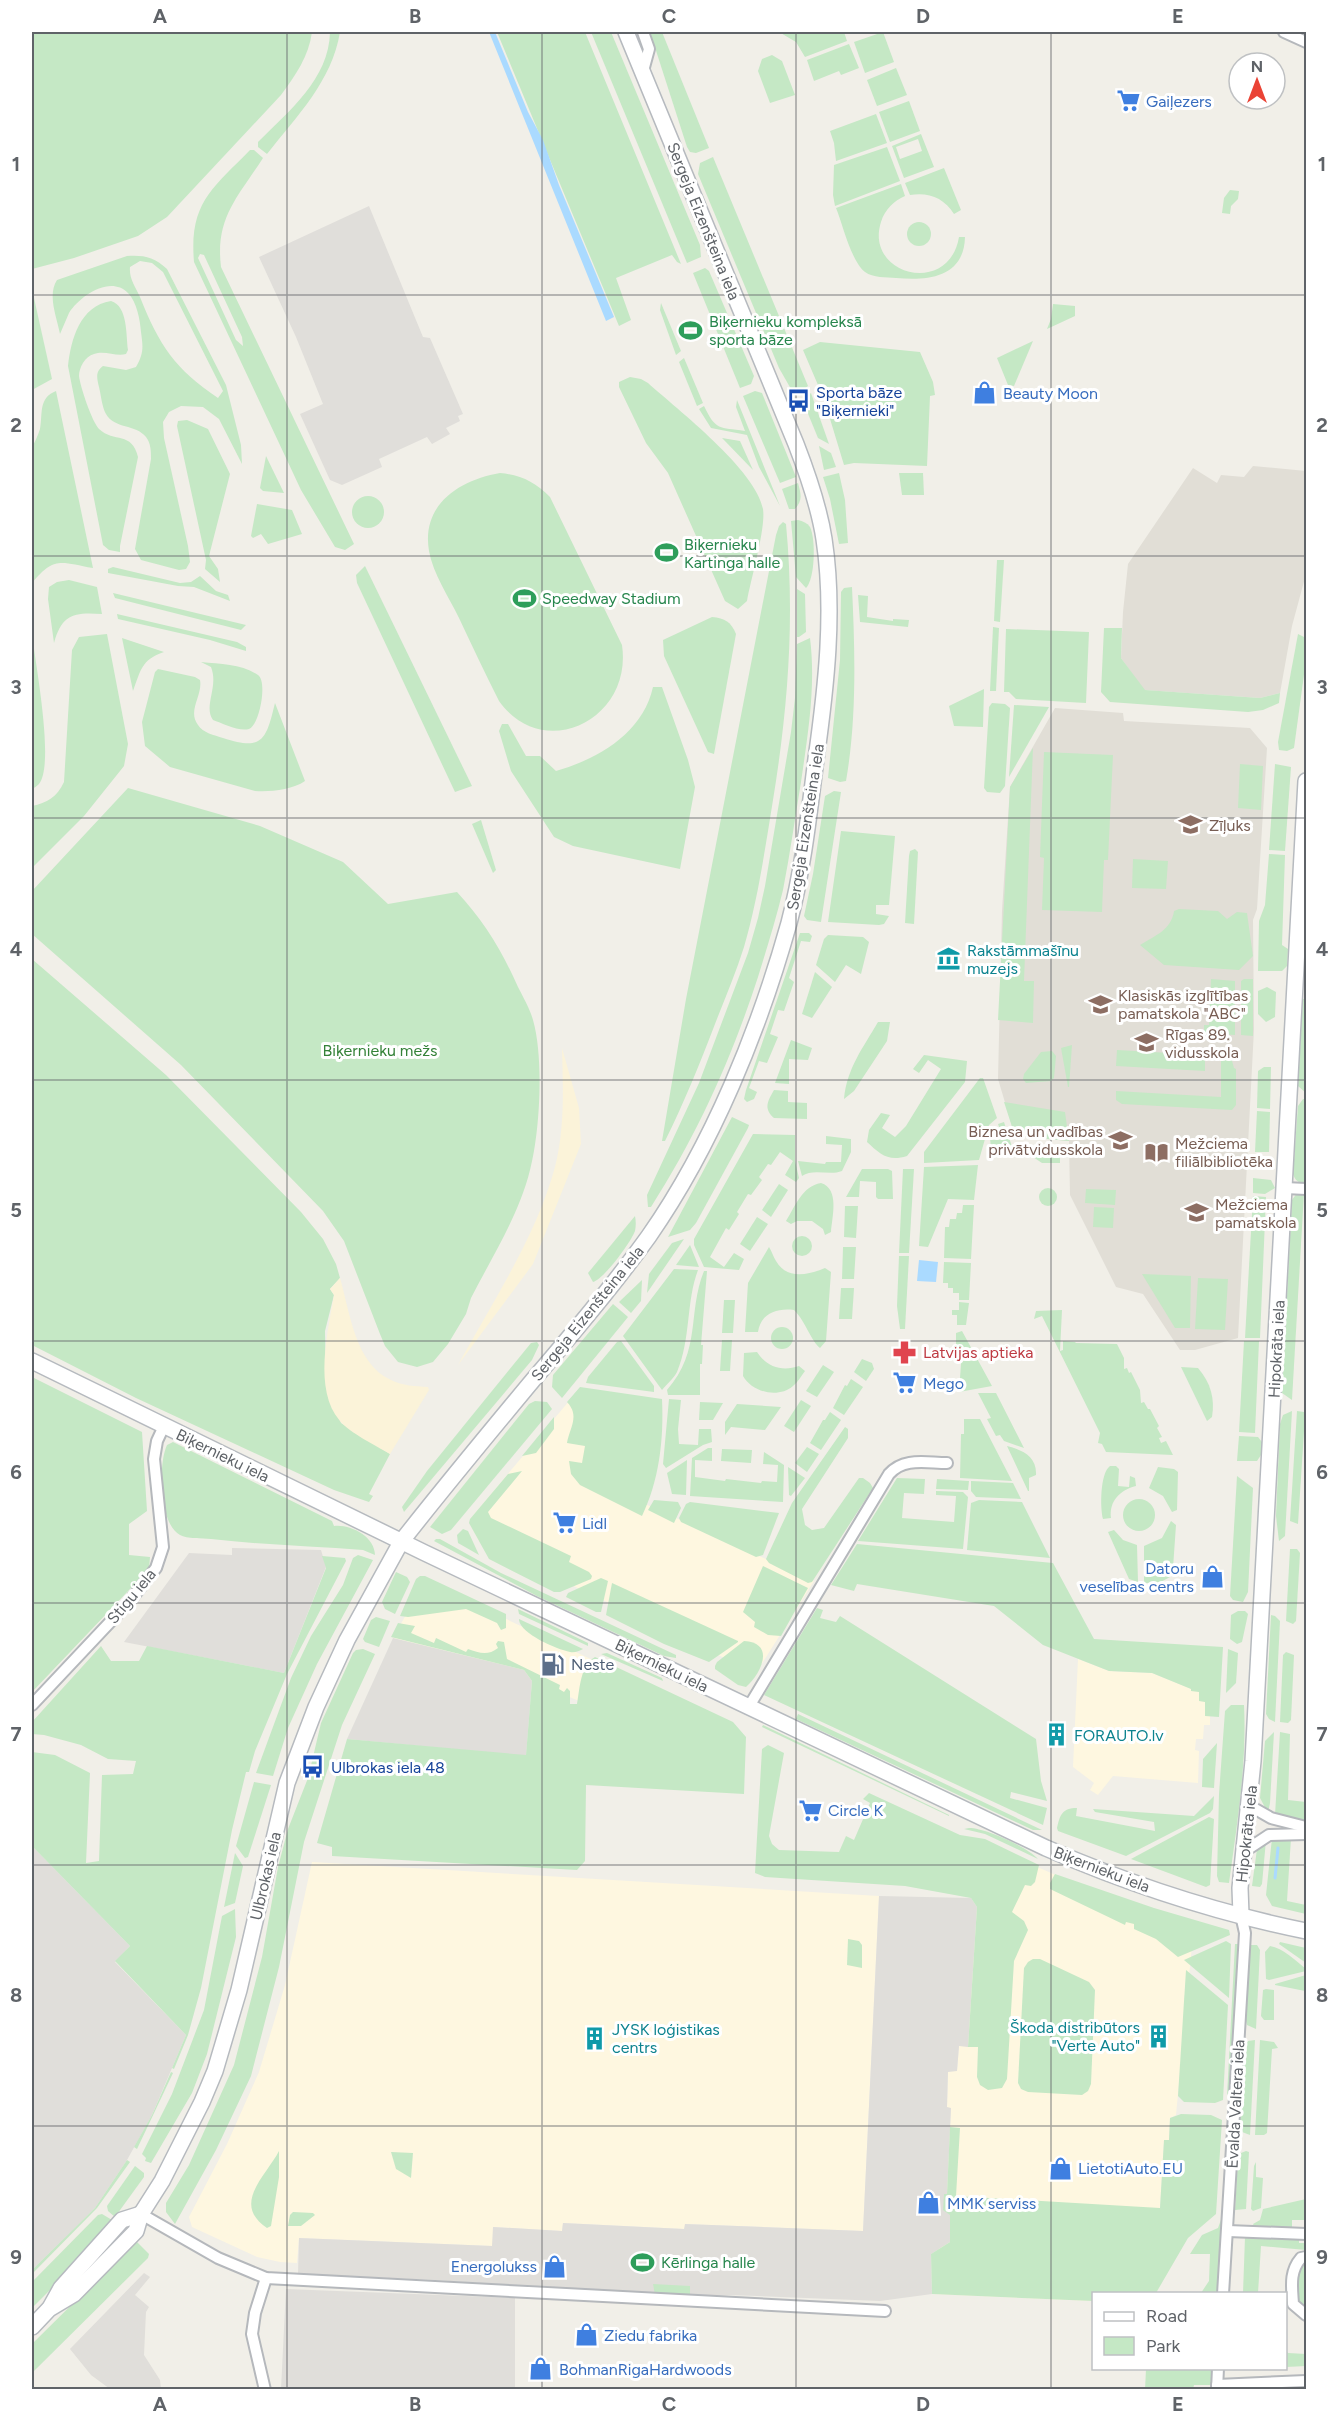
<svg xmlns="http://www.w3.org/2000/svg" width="1338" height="2421" font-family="Figtree,sans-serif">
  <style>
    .commercial { fill: #fef7e0 }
    .industrial { fill: #e0deda }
    .education { fill: #e1ded6 }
    .green { fill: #c5e8c5; fill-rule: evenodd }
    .sand { fill: #fbf3d9 }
    .water { fill: #aadaff }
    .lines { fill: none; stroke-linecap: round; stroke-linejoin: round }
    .stream { stroke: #aadaff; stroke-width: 3 }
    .street-casing { stroke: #b5b8bc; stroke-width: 14 }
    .secondary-casing { stroke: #b6babf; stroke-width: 18 }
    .street { stroke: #fff; stroke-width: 10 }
    .secondary { stroke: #fff; stroke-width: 15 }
    .grid { fill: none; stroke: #5f6368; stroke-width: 1.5; stroke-opacity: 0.55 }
    .labels { text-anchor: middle; stroke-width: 6; stroke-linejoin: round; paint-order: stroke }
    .shop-label { font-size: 16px; fill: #366cbe; stroke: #fff; text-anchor: start }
    .street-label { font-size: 16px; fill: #5f6368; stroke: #fff }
    .leisure-label { font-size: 16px; fill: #27864d; stroke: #fff; text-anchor: start }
    .transit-label { font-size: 16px; fill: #164399; stroke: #fff; text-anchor: start }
    .education-label { font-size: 16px; fill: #785e54; stroke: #fff; text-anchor: start }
    .culture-label { font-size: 16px; fill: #0d838f; stroke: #fff; text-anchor: start }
    .park-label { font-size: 16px; fill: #348238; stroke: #fff }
    .health-label { font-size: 16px; fill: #be3a42; stroke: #fff; text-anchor: start }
    .service-label { font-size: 16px; fill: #4e5e75; stroke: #fff; text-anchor: start }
    .neatline { fill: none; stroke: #5f6368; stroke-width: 2 }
    .grid-label { font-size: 20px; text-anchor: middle; font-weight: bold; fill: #5f6368 }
  </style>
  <rect width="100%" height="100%" fill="#f1efe8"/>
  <g class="commercial">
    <path d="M580 1388 597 1395 586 1477 814 1581 756 1673 479 1541 470 1524 471 1518Z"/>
    <path d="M466 1600 597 1662 586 1704 532 1681 524 1670 393 1638 407 1613Z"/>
    <path d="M1078 1659 1109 1671 1152 1673 1199 1692 1206 1701 1205 1715 1210 1716V1725H1204L1203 1739H1196L1195 1750 1199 1751 1198 1783 1113 1776 1098 1795 1090 1790 1094 1783 1073 1767Z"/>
    <path d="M1006 1853 1060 1877 1192 1945 1176 2115 1170 2118 1169 2140H1164L1160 2208 1094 2294 1093 2301 932 2294 947 2194 951 2108H947L948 2071H957L959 2046H968L977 1907Z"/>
    <path d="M312 1862 879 1896 863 2231 685 2224V2229L563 2223 562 2231 494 2227 493 2246 299 2238 297 2263 280 2262 257 2257 192 2227 189 2217 227 2144 259 2072 285 1985Z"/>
  </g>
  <g class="industrial">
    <path d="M369 206 423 337 430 338 463 414 458 416 460 421 446 428 450 434 432 444 427 437 379 459 382 467 342 485 330 480 300 414 323 404 296 337 259 257Z"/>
    <path d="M232 1548 321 1550 326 1567 284 1673 124 1642 189 1553 232 1555Z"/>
    <path d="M393 1638 524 1670 532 1681 526 1756 347 1739Z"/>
    <path d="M32 1846 130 1946 115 1962 186 2035 152 2115 127 2160 95 2208 32 2270Z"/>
    <path d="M879 1896 971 1898 977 1907 968 2047 959 2046 957 2071 948 2072 947 2107 951 2108 947 2194 950 2215V2242L931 2254 932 2294 880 2301 730 2295 691 2297 436 2280 298 2274 299 2238 492 2246 493 2227 562 2231 563 2223 684 2229 685 2224 863 2231Z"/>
    <path d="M144 2273 150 2277 135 2295 149 2307 146 2312 144 2355 160 2380 161 2389H110L91 2375 70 2349Z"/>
    <path d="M286 2289 515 2298V2389H281Z"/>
  </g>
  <g class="education">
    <path d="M1253 466 1306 471V574L1292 626 1280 693 1260 698 1144 690 1121 658 1123 612 1128 564 1193 468 1217 483 1221 475 1244 477Z"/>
    <path d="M1055 708 1123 713 1124 721 1250 728 1267 748 1257 909 1253 920 1254 1029 1238 1338 1195 1350H1180L1143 1294 1116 1287 1070 1195 1069 1141 1015 1136 998 1079 1002 911 1010 787Z"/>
  </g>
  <g class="green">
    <path d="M32 32H312C309 56 295 76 281 95L167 217 138 236 74 258 32 269Z"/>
    <path d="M330 32H340C332 81 297 116 267 154L258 147V142C289 111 329 79 330 32Z"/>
    <path d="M497 32H585L681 264 677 262 672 255 616 278 631 320 619 326Z"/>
    <path d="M591 32H611L700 245 701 257 687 263Z"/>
    <path d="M650 32H662L709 148 696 153 690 152 687 147Z"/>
    <path d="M779 32H844L847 41 805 57 796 42Z"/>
    <path d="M883 32 894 62 865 73 854 42Z"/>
    <path d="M849 44 859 68 841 75 839 71 814 81 807 60Z"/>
    <path d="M772 55 782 61 795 95 770 103 758 71 762 59Z"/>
    <path d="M896 68 907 95 877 106 867 80Z"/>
    <path d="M909 101 920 131 890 142 879 112Z"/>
    <path d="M876 114 887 143 836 161 834 143 830 131Z"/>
    <path d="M921 134 934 167 904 178 892 146ZM918 139 922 151 900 159 896 147Z"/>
    <path d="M887 147 900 181 835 206 833 195 834 165Z"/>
    <path d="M250 150H254L263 158C238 197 215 218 221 267L354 544 345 550 335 547 301 490 194 262C189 203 212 189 250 150ZM200 254 204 255 242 337 243 346 236 340 198 258Z"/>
    <path d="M713 157 808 386 795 396 779 368 698 174 700 163Z"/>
    <path d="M944 168 961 210 954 214C944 198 929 192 910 195L905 183Z"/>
    <path d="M901 184 905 196C894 201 885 209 881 222 864 275 949 297 959 237H965C964 278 927 281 896 278 886 277 873 278 865 272 851 261 843 225 836 208Z"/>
    <path d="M1230 190 1239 191 1238 199 1231 206 1230 214 1222 213 1224 198Z"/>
    <circle cx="919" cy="234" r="12"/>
    <path d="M127 256C144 255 154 257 167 269L226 385 241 445 242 464 219 419 203 407 181 406 169 412 163 422 164 438 188 546 190 562 186 569 179 570 141 560 135 549 151 459C151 452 151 443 146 437 136 424 114 429 106 414 102 407 101 395 99 387 97 378 95 372 103 366L126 370 136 367C144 353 143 347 141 332 140 320 137 302 128 293 110 275 80 296 69 313 66 320 63 327 60 334 57 318 47 295 57 280ZM140 261 152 263 163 272 223 391 218 398C175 369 159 345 140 297 135 286 129 279 130 267Z"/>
    <path d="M705 268 709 271 754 376 751 384 740 388 693 273Z"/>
    <path d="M32 289 52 379 32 390Z"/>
    <path d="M111 301C128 306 126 335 128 350L126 354C116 357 105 350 94 354 85 356 79 368 79 376 80 386 92 422 99 429 114 443 132 431 138 457L120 546V552L109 550 103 545 68 366C71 339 80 306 111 301Z"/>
    <path d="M661 303 681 351 676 355 660 310Z"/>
    <path d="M1053 304 1075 306V316L1047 329 1051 319Z"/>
    <path d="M1033 341 1014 386 1008 385 997 358Z"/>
    <path d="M820 342 920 352 933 382 935 395 930 396 927 466 854 463 844 465 824 399 803 350Z"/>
    <path d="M684 358 703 403 697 406 679 362Z"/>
    <path d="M630 377 641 379 648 383C678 410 756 470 763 509 766 528 751 579 747 601L738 609 725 601 668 473 646 443 619 387V382Z"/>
    <path d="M56 391 93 568C60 562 54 556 32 583V447C35 442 38 435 40 429 43 414 38 398 56 391Z"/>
    <path d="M755 391 762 393 796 477 780 483 743 396Z"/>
    <path d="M811 393 829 444 818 438 804 404V399Z"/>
    <path d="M737 400 780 506 759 467 747 435 711 428 699 409 704 406C716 431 719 427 745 431L736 407Z"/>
    <path d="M187 420 208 429 230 474 209 556 218 569 220 582 205 569 206 560 177 426 178 421Z"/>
    <path d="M722 438 740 441 753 470Z"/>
    <path d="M819 446 831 453 836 467 824 470Z"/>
    <path d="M266 456 284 493 263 491 260 488Z"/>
    <path d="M500 473C521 475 535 482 550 497L622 645C633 720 543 763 499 701 485 673 472 646 459 618 449 597 433 574 429 551 421 504 460 480 500 473Z"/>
    <path d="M839 473 845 500 848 543 839 544 830 499 823 477Z"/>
    <path d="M899 473H923L924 495H902Z"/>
    <path d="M798 483C801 494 803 500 795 509H789L782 489Z"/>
    <circle cx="368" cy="512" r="16"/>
    <path d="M257 504 292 510 302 534 268 544 261 534 253 538 251 536Z"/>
    <path d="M798 520C803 521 807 523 810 527 816 539 815 579 806 588L796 577 791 521Z"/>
    <path d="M783 522 786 524C795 618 788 708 773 800 765 849 758 899 744 947 736 973 725 998 715 1024 700 1063 684 1103 665 1141H662L686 999 776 535 779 526Z"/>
    <path d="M997 560H1004L1000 622 994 621Z"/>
    <path d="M365 566 472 786 455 792 357 583 356 575Z"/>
    <path d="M113 567 180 583 191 582 200 576 216 591 228 595 230 601 194 587 178 586 108 573V569Z"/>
    <path d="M69 580 97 587 102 614C74 612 62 614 54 643L48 599 49 587 57 582Z"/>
    <path d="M852 587C855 651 857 718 846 781L840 782 828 778 840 660 841 592 844 588Z"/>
    <path d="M797 589 805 594 806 632 799 637H797Z"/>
    <path d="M113 593 246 625 241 630 115 598Z"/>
    <path d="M858 595 868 596 867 617 893 621V619L909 620 908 627 860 622Z"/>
    <path d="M117 614 237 642 246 647V651L210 640 118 619Z"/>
    <path d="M712 617C725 618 731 622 736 634L714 754 708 752 664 656 663 640Z"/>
    <path d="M993 627 999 628 996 691H990Z"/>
    <path d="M1104 628H1122L1121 658 1145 690 1260 698 1280 693 1279 703 1263 710 1248 712 1110 702 1101 692Z"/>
    <path d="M1006 629 1089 632 1086 703 1016 699 1009 692H1004Z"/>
    <path d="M32 634C35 662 55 764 39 784 37 786 34 788 32 789Z"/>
    <path d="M107 634 128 744 124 766 84 816 32 868V806C47 803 57 797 64 782L72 650 79 637Z"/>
    <path d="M1298 634 1306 638V660L1294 748 1287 751 1279 750 1278 742Z"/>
    <path d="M122 638 164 652C141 660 141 670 133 691Z"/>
    <path d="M810 638C816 686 808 734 801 782 795 818 790 854 783 890 776 919 767 948 758 977 731 1060 698 1133 651 1207H648L647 1195 699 1083 748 953 758 918 765 886 791 732 795 698 797 644Z"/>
    <path d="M201 662C221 664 242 664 258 675 268 682 259 726 249 729 239 732 222 723 213 720 203 706 219 687 211 667Z"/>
    <path d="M158 669 195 677 200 680C203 695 187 711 198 725 203 733 214 735 223 738 263 751 266 740 275 703L305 781C292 790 270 792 255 791L170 767 145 746 142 722 155 672Z"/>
    <path d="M653 687H662L688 760 695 787 680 869 573 846 554 837 511 771 499 731 502 724H508L526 756H540L556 771C598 759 643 733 653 687Z"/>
    <path d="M984 689 983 727 954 726 949 706Z"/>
    <path d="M992 703 1005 704 1010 708 1005 786 1000 793 987 792 984 788 989 707Z"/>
    <path d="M1014 705 1049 707 1009 777Z"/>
    <path d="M1033 748 1024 981H1034L1033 1023 998 1020 1010 787Z"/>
    <path d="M1044 752 1113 755 1108 860H1104L1102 912 1042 910 1044 858 1040 857Z"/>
    <path d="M1240 764 1263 766 1261 810 1238 808Z"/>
    <path d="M1275 764 1291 767 1285 851 1269 850Z"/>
    <path d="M128 788 260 826 343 862 388 904 457 892C484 921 502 951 518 987 523 997 530 1009 533 1020 544 1058 540 1132 530 1170 519 1215 492 1257 471 1298L466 1314 448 1344 433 1362 417 1367 398 1362 385 1346 380 1334 344 1241 323 1211 181 1065 32 934V891Z"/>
    <path d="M834 791 841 792 821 922 807 920 804 916 813 874 825 796Z"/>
    <path d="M481 820 496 870 493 873 472 824Z"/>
    <path d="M841 831 895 836 889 905H876V914L889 916 884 924 879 925 828 922Z"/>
    <path d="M915 849 918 852 914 924 905 923 909 856 910 851Z"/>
    <path d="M1269 854 1285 855 1282 945 1288 949 1287 966 1282 971H1258L1259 921 1265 905Z"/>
    <path d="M1133 859 1168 861 1166 889 1132 888Z"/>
    <path d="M1179 909 1218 911 1227 919 1237 912 1247 913 1253 956 1239 970 1164 965 1140 945C1156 935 1171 930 1174 911Z"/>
    <path d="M800 933H809L812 936 810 942 801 941 789 978 794 982 784 1011 778 1010 770 1034 778 1037 767 1063 759 1061 749 1088 757 1092 754 1099 747 1102 744 1099 746 1090Z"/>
    <path d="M828 935 863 937 869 942 861 974 846 965 835 982 816 965 824 939Z"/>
    <path d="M32 959 166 1075 301 1212 323 1239 336 1264 340 1278 330 1289 334 1295 325 1331 326 1386 341 1423 390 1454 369 1494 373 1496 369 1502 334 1490 136 1398 32 1345Z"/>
    <path d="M815 972 832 987 812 1018 802 1014Z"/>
    <path d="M1211 979 1235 981V1035L1204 1033V1025H1209Z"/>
    <path d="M1244 979H1253V1036L1241 1035V981Z"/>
    <path d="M1267 987 1276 992 1275 1017 1266 1022 1258 1014V991Z"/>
    <path d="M1303 999H1306V1093L1298 1086Z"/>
    <path d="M878 1022H890L887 1041 854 1091 844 1099C847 1068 863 1048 878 1022Z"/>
    <path d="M791 1040 812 1048 808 1060 789 1059V1084L775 1083Z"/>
    <path d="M1072 1045 1069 1087H1068L1061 1048Z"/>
    <path d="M1117 1050 1205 1055V1071L1116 1066Z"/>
    <path d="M1052 1051 1056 1056 1054 1078 1051 1081 1026 1083 1023 1079 1024 1074 1041 1052Z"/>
    <path d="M924 1055 967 1061 965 1082 907 1156C888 1162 880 1154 867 1142L869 1130 881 1113 890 1115 882 1128 895 1137 906 1126 941 1069 928 1060 919 1073 913 1069Z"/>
    <path d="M1221 1057H1231L1234 1068 1236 1069V1105L1232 1110 1122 1104 1116 1100V1091L1221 1097Z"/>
    <path d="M1264 1067H1271L1270 1109 1257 1108 1258 1071Z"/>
    <path d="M980 1078H983L997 1118 989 1125 979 1160 924 1163V1152Z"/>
    <path d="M774 1090 788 1091V1102L807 1103V1119L774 1118C763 1108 768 1101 774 1090Z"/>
    <path d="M1303 1099H1306L1304 1183C1298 1183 1295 1180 1293 1174L1298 1106Z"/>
    <path d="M1004 1102 1065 1112 1069 1141 1015 1136Z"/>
    <path d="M1257 1111 1270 1112 1269 1152H1255Z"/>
    <path d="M732 1117 749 1125 748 1128 696 1223 690 1230 668 1237Z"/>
    <path d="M1004 1122 1013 1150 991 1148 990 1138 1002 1135 998 1124Z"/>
    <path d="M753 1134 795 1135V1161L799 1178 796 1182 785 1175 793 1161 780 1152 771 1165 768 1164 759 1177 762 1180 751 1195 748 1194 737 1212 739 1214 729 1230 726 1228 710 1257 724 1267 734 1253 744 1259 739 1270 704 1267 694 1245V1239Z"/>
    <path d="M826 1136 851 1139V1152L842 1171C830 1176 813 1168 802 1176L798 1161 825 1164 826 1162H841L842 1145 826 1144Z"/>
    <path d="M1032 1146H1060V1163H1042L1033 1157Z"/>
    <path d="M978 1165 974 1200 948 1199 928 1247 919 1246 924 1167Z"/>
    <path d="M862 1169H888L892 1171 893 1199H878L876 1197V1182L860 1181 859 1197H846Z"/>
    <path d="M903 1169H914L909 1253H899Z"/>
    <path d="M1253 1178 1271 1180 1275 1188 1265 1194 1253 1193Z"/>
    <path d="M821 1183C840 1189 832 1217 831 1232L825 1235 823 1229 812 1221H797L791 1224 786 1221C795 1207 802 1186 821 1183Z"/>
    <path d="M779 1184 788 1190 771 1217 762 1210Z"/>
    <circle cx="1048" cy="1197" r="9"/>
    <path d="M1086 1189 1116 1190 1115 1205 1085 1203Z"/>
    <path d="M1297 1193H1304L1292 1400 1282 1393 1292 1200Z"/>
    <path d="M1253 1196 1266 1197 1260 1338H1245Z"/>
    <path d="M963 1205H974L971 1259 944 1258 945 1227H949L950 1219H956L957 1213H962Z"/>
    <path d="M845 1206H858L856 1238 844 1237Z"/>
    <path d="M1094 1207 1114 1208 1113 1228 1093 1227Z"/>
    <path d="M635 1216C636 1221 636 1226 635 1231 631 1242 604 1279 593 1282L588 1273Z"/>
    <path d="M757 1217 768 1224 750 1251 740 1244Z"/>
    <circle cx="802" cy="1246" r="10"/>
    <path d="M684 1239 647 1293 649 1274 672 1243Z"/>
    <path d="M690 1245 699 1267 676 1265Z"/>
    <path d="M769 1247C772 1252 773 1256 776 1261 787 1280 808 1275 825 1268L831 1272 826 1341 820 1348C811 1341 806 1322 794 1310 777 1308 761 1313 758 1332H745L748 1283Z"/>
    <path d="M843 1247H856L854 1279H842Z"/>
    <path d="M899 1256H909L905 1329H900L897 1306Z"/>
    <path d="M944 1262 971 1263 969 1300H959V1293H953V1288H948V1283H943Z"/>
    <path d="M674 1269 698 1270C686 1301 691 1339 677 1372 674 1378 667 1384 662 1390L623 1336Z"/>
    <path d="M704 1271H707L701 1345H703L702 1364H700V1395H668L667 1390C702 1350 687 1313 704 1271Z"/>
    <path d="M1142 1274 1191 1276 1190 1328H1175Z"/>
    <path d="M1198 1278 1228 1279 1225 1330 1195 1329Z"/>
    <path d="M642 1280 641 1301 631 1313 619 1302Z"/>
    <path d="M841 1288H854L852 1319H839Z"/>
    <path d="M724 1300H735L733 1333H722Z"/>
    <path d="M959 1302 969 1303 966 1325H957V1315H952V1310H959Z"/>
    <path d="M613 1304 628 1317 562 1398 552 1387 553 1375Z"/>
    <path d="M1062 1310 1060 1351 1063 1350V1341L1075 1342 1076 1343 1117 1344 1124 1358V1369L1127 1368 1129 1373 1131 1372 1140 1390 1141 1403 1144 1402 1148 1409H1150L1159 1426 1157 1428 1162 1437 1159 1438 1161 1443 1166 1441 1173 1455 1106 1452 1102 1444 1098 1443 1100 1433 1042 1316 1034 1319 1036 1311Z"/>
    <circle cx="782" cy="1338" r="11"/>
    <path d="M962 1331 992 1386 959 1392 961 1364 956 1354V1333Z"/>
    <path d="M722 1340H732L730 1371H720Z"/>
    <path d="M621 1341 654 1386V1392L586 1383 588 1377 617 1342Z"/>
    <path d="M1244 1341H1259L1255 1433 1239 1432Z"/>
    <path d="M537 1342 539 1345 532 1360 404 1512 402 1507 427 1471 531 1343Z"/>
    <path d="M757 1352C767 1367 782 1372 799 1366L805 1371C801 1376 798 1382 793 1386 778 1399 752 1392 743 1376L744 1353Z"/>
    <path d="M862 1359 872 1363 874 1369 866 1381 854 1372Z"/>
    <path d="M823 1365 834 1372 817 1397 806 1391Z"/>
    <path d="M1181 1367 1198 1368C1211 1383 1215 1399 1212 1417L1207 1421Z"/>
    <path d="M32 1377 142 1432 147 1511 129 1524V1555L150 1557 149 1569 32 1692Z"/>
    <path d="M851 1379 863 1387 844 1415 833 1408 845 1385 847 1386Z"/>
    <path d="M580 1387 662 1399C664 1440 659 1481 642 1516L580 1485 571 1474 569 1461 582 1463 585 1446 567 1443C570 1427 580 1416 567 1402Z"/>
    <path d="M978 1393H996L1024 1448 1004 1441 1000 1435 996 1436 987 1419 991 1418Z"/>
    <path d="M669 1399 681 1400 678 1429 679 1444 698 1445 699 1429H711L712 1442 703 1445 666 1468 663 1464Z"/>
    <path d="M801 1400 811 1406 794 1432 784 1426Z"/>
    <path d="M535 1401 547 1402 552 1409 451 1530 442 1534 430 1527 529 1404Z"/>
    <path d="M700 1402 723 1403 713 1420H699Z"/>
    <path d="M737 1404 781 1407 765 1430 731 1427 725 1435V1422Z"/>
    <path d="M1292 1411 1285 1536 1279 1541 1276 1516 1280 1424 1283 1415Z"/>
    <path d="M1297 1411 1304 1412 1305 1416 1298 1524 1290 1521Z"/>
    <path d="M830 1412 841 1420 821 1450 810 1443 823 1420H825Z"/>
    <path d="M554 1417V1429L536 1453 522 1456Z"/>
    <path d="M964 1419H980L1012 1481 960 1478 961 1434H964Z"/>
    <path d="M845 1427 848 1429V1438L802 1509 805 1525 812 1530 824 1528 859 1478H863L870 1483 873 1488 812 1582 808 1583 769 1563 766 1559 792 1503Z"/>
    <path d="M1239 1436 1258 1437 1262 1442 1261 1455 1257 1461H1237Z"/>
    <path d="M173 1442 332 1521 334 1526C351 1524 375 1537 375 1555L363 1550C312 1546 262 1545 211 1539 202 1538 187 1539 180 1535 159 1524 158 1464 167 1445Z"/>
    <path d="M1007 1446C1022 1450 1037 1456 1036 1475L1029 1478V1491H1028Z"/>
    <path d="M807 1447 819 1454 807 1472 795 1463Z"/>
    <path d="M708 1448H712V1461L695 1460V1477L725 1481 726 1479 761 1483 762 1481 777 1482 778 1465 763 1464 764 1452 784 1465 783 1502 690 1496 692 1458Z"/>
    <path d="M722 1449 752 1450 751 1463 721 1461Z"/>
    <path d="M687 1460 686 1495 672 1494 667 1473Z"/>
    <path d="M1110 1466H1116L1119 1469 1118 1486 1129 1487 1130 1476 1135 1478 1136 1486C1120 1490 1109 1501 1111 1518L1103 1519C1100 1508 1100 1473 1110 1466Z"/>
    <path d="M788 1467 805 1478 791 1496 789 1495Z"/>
    <path d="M1158 1467 1174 1469 1178 1472 1177 1510 1172 1512 1163 1496 1149 1488Z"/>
    <path d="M522 1471 488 1512 491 1518 571 1556 569 1562 589 1572 592 1576 591 1579 560 1592H554L489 1559 469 1523 470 1519 508 1474Z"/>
    <path d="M1237 1476 1253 1488 1248 1592 1243 1602 1233 1600 1230 1596Z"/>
    <path d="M897 1478 925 1479 924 1494 904 1493 902 1518 954 1522 956 1496 936 1495V1491L963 1492 968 1497 963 1549 858 1541Z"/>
    <path d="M937 1479 969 1481 968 1490 936 1489Z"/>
    <path d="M971 1481 1013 1483 1021 1499 976 1497 971 1491Z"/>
    <circle cx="1139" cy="1515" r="16"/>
    <path d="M654 1500 678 1502 681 1508 674 1523 648 1510Z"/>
    <path d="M979 1500 1022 1502 1050 1558 967 1550 971 1503Z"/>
    <path d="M690 1502 779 1513 763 1555 756 1557 681 1522 679 1518 686 1504Z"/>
    <path d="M1171 1521 1176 1525 1173 1568 1170 1577 1159 1583H1144V1546L1162 1538Z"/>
    <path d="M463 1529 468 1531 479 1555 458 1543 457 1535Z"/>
    <path d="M1114 1530 1123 1540 1137 1545 1138 1582 1129 1579 1108 1532Z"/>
    <path d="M436 1539H440L501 1573 676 1655V1658L664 1656 537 1596 434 1541Z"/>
    <path d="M857 1544 1053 1563 1094 1639 1223 1647 1219 1717 1205 1716V1702L1199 1701V1692L1191 1691V1689L1152 1673 1109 1671 1043 1645 994 1606 857 1584 854 1591 831 1585Z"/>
    <path d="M1290 1549H1297L1300 1553 1296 1621 1293 1624 1286 1621Z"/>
    <path d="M358 1555 373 1560 317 1664 288 1728 273 1776 256 1773 291 1678 311 1636 343 1585 353 1558Z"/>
    <path d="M322 1556 345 1558 346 1561 287 1674 255 1751 249 1772H246L232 1830 201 1988 188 2035 174 2069 172 2068 186 2035 115 1961 130 1946 32 1846V1752L55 1755 90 1773 86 1863 99 1861 102 1775 133 1774 136 1761 108 1759 81 1745 44 1735 32 1734V1722L101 1646 111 1661H139L147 1646 284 1673 326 1568Z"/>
    <path d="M763 1566 808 1588 781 1636 768 1635 754 1627 755 1622 743 1612Z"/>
    <path d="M396 1572 407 1577 410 1582 395 1614 385 1609 382 1602Z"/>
    <path d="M420 1576H425L506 1614V1628L501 1630 497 1623 466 1609 408 1617 400 1616 416 1579Z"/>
    <path d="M601 1578 608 1581 601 1612H596L566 1597 568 1593Z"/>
    <path d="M612 1583 738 1641V1642L709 1662 664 1644 606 1615Z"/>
    <path d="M817 1608 823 1610 820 1618 836 1622 840 1616 1036 1739 1041 1781 1047 1801 1011 1792 1010 1798 1047 1808 1043 1825 764 1695Z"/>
    <path d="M518 1609 588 1643V1646L519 1614Z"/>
    <path d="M1238 1611H1245L1248 1614 1242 1642 1237 1644 1230 1639 1231 1615Z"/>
    <path d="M1271 1615 1275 1616 1280 1621 1275 1722 1269 1719 1266 1714Z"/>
    <path d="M376 1617 390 1621 379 1647 365 1642 363 1639 371 1620Z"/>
    <path d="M519 1620V1619L583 1649C579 1651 575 1653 570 1652 556 1649 521 1634 519 1620Z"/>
    <path d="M398 1623 415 1626 411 1633 434 1643 436 1638 466 1652 468 1649C479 1653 488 1656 498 1648L496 1644 498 1641 504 1642 507 1659 560 1685 559 1689 564 1692 567 1688 570 1691V1704H577C580 1688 580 1666 595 1657L733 1722 746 1737 744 1794 586 1785 585 1861 577 1870 332 1856V1847L317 1843 347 1739 526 1755 532 1681 524 1670 391 1637Z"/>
    <path d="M744 1641C777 1643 760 1675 746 1687L738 1685 715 1669V1666L717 1662Z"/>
    <path d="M363 1649 375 1654 342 1725 304 1842 279 1967 251 2076 216 2150 175 2224 166 2212V2203L189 2165 234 2065 262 1957 278 1867 288 1829 308 1778 321 1723 353 1653 356 1650Z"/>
    <path d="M1228 1649 1238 1653 1236 1683 1226 1693Z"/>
    <path d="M1286 1652 1294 1655 1291 1720 1288 1723 1280 1722 1283 1655Z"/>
    <path d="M607 1653 662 1678 663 1681 601 1654Z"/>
    <path d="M1231 1705H1244C1247 1765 1237 1824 1229 1883L1219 1882 1217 1876 1219 1794 1225 1711Z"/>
    <path d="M798 1714 1042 1830H1033L796 1719Z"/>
    <path d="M763 1725 949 1815V1816L762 1727Z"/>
    <path d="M1274 1732 1270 1803 1268 1813 1260 1798 1265 1741Z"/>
    <path d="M1280 1732 1290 1734 1288 1800 1306 1802V1821L1275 1815Z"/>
    <path d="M1217 1743 1214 1788 1202 1787 1203 1759Z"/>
    <path d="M768 1745 784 1753 769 1836 772 1844 779 1850 839 1852 846 1836 854 1840 870 1803 863 1799 869 1793 960 1835 985 1839 1039 1865 1035 1882 1031 1886 1025 1885 1012 1912 1024 1921 1028 1930 1014 1961 1007 2079 1002 2088 988 2090 980 2085 977 2077 978 2047H968L977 1907 971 1898 905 1886 765 1877 755 1873 762 1749Z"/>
    <path d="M254 1782 271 1785 248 1857 245 1858 236 1846Z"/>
    <path d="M1214 1796 1213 1809 1210 1813 1126 1856 1058 1831 1057 1828C1060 1815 1062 1808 1077 1808L1076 1816 1155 1831 1154 1822 1095 1812 1093 1809 1194 1816Z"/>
    <path d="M1209 1817 1214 1819 1210 1885 1206 1887 1131 1859Z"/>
    <path d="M969 1828C986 1828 1027 1847 1038 1859L985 1834 964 1829Z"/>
    <path d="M1272 1838H1291L1287 1901 1306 1905V1914L1272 1906 1266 1895Z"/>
    <path d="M1266 1840 1262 1884 1260 1887 1252 1886 1257 1849Z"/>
    <path d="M235 1853 243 1866 235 1903 224 1907Z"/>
    <path d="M1055 1874 1154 1908 1229 1930 1230 1935 1178 1957 1156 1939 1134 1929V1924L1126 1922 1125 1925 1050 1889V1883Z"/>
    <path d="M235 1909 236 1937 207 2054 192 2093 151 2163 145 2161 146 2158 142 2154 172 2094 204 2010 222 1916Z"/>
    <path d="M848 1939 859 1941 862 1945V1968L847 1965Z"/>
    <path d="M1226 1941 1231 1944 1229 1998 1184 1960Z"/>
    <path d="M1280 1942 1306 1948V1963L1279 1944Z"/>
    <path d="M1235 1944H1238L1231 2084 1227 2096Z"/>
    <path d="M1250 1945H1257L1260 1950 1256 2029 1247 2025 1246 2021Z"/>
    <path d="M1270 1946C1283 1948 1296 1961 1306 1969V1971L1269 1980 1266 1979 1265 1952Z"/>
    <path d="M1033 1959H1040L1089 1982 1095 1990 1091 2084 1088 2091 1082 2095 1028 2092 1021 2089 1018 2083 1024 1968 1028 1962Z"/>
    <path d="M1186 1970 1228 2005 1223 2100 1215 2103 1184 2102 1178 2096Z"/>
    <path d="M1306 1975 1305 1991 1275 1985V1984Z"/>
    <path d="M1266 1989 1274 1990V2020H1264L1261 2016 1263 1990Z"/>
    <path d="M1255 2040 1250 2135 1242 2132 1240 2126 1245 2045 1248 2041Z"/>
    <path d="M1260 2040 1274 2042 1278 2048 1272 2049 1267 2133 1264 2135H1255Z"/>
    <path d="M171 2072 173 2073 137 2149 134 2147 152 2115Z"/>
    <path d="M1181 2114 1211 2115 1222 2120 1216 2214 1188 2238 1156 2293 1094 2294 1093 2301 932 2294 931 2254 950 2242V2215L943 2210 944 2194H947L950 2127 960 2128 956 2196 1160 2208 1164 2140H1169L1170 2118Z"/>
    <path d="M279 2151V2177L271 2226 267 2228C231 2204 266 2176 279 2151Z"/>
    <path d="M1246 2151 1249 2152 1246 2209 1235 2210 1238 2159 1241 2153Z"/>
    <path d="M391 2152 413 2153 411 2178 396 2169Z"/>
    <path d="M127 2160 130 2162 97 2208 32 2274V2270L95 2208Z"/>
    <path d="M1256 2162V2177L1263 2178 1261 2208 1253 2211 1251 2209 1254 2166Z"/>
    <path d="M135 2166 144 2173V2177L115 2217 108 2211 107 2206Z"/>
    <path d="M1306 2199V2220H1292V2227L1254 2226 1253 2224 1260 2220 1263 2209Z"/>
    <path d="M293 2212 313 2213 315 2215 301 2226H288L290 2215Z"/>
    <path d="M102 2214 112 2220 74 2266 32 2308V2282L98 2215Z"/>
    <path d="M1222 2217 1218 2293H1201L1209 2281 1210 2254H1190L1202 2235 1218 2228Z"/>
    <path d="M1245 2237 1299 2240V2243H1306V2250L1261 2246 1258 2293H1243Z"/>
    <path d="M136 2241 149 2254 148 2258 32 2373V2344Z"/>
    <path d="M1306 2262V2310L1296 2303V2268Z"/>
    <path d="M653 2284 690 2286V2297L655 2295Z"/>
    <path d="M1286 2350 1288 2353 1306 2354V2366L1286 2367Z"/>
    <path d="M1146 2369H1215L1214 2385H1194L1193 2389 1145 2390Z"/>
  </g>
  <g class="sand">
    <path d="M562 1048 579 1108 581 1144 533 1264 458 1365C493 1301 536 1237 555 1167 565 1128 563 1087 562 1048Z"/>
    <path d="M340 1278C350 1312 355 1364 391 1380 403 1386 415 1386 428 1387L429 1390 390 1454C375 1445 350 1433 340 1421 313 1390 328 1331 334 1295L330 1289Z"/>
  </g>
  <g class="water">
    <path d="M489 32H495L528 112 543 140 559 185 614 317 606 321Z"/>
    <path d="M919 1260 938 1262 936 1282 917 1281Z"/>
  </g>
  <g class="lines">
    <path class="stream" d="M1275 1878 1278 1848"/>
    <defs>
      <g id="street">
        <path d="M1284 32 1306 42"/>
        <path d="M643 71 649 49 643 32"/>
        <path d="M1285 1188 1306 1189"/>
        <path d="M32 1705 129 1602 156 1568 163 1547 154 1459 157 1441 164 1426"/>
        <path d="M748 1708 889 1474C904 1457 926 1463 947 1463"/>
        <path d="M1250 1806 1271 1818 1306 1827"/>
        <path d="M1245 1851 1269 1835 1306 1834"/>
        <path d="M141 2214 218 2258 266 2278 885 2311"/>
        <path d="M1228 2231 1306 2234"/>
        <path d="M1306 2257 1301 2258C1289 2272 1292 2287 1293 2304L1306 2315"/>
        <path d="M1223 2294 1244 1950 1245 1933 1241 1915"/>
        <path d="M1217 2385 1306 2381"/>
        <path d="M265 2390 252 2334 255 2313 266 2278"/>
        <path d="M1217 2390 1218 2368"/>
      </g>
      <g id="secondary">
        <path d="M32 1361 425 1553 1046 1848C1129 1884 1217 1913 1306 1931"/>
        <path d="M1241 1915 1240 1888 1253 1761 1306 781"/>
        <path d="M51 2306 61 2288 122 2220 141 2214"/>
        <path d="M32 2327 49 2309 74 2294 136 2231 141 2214 162 2181 202 2102 215 2071 239 1990 287 1783 316 1707 347 1640 401 1542C444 1487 489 1433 533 1380 573 1333 613 1286 649 1236 713 1144 759 1030 789 923 803 870 809 814 816 759 826 688 835 611 824 539 819 506 808 475 796 444L626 32"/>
      </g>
    </defs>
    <use href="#street" class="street-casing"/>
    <use href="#secondary" class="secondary-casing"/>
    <use href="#street" class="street"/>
    <use href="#secondary" class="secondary"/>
  </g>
  <path class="grid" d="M287 32V2390M542 32V2390M796 32V2390M1051 32V2390M32 295H1306M32 556H1306M32 818H1306M32 1080H1306M32 1341H1306M32 1603H1306M32 1865H1306M32 2126H1306"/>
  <defs>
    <symbol id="supermarket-bare" viewBox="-9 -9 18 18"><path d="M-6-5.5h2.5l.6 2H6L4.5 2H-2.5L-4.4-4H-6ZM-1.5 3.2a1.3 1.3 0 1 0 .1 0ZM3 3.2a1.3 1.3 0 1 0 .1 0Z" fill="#3f7fe0" stroke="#fff" stroke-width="2.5" paint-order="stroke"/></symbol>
    <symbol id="stadium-bare" viewBox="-9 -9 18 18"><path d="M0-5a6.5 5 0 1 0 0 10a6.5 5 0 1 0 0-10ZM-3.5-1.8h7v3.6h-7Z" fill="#2e9e5b" stroke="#fff" stroke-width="2.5" paint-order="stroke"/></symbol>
    <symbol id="shop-bare" viewBox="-9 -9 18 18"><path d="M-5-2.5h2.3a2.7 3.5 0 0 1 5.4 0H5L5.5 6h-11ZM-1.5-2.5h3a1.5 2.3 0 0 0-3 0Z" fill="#3f7fe0" stroke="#fff" stroke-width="2.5" paint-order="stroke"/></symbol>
    <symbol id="bus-bare" viewBox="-9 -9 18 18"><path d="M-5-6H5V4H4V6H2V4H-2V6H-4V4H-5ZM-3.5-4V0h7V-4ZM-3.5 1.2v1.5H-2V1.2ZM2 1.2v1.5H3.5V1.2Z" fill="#1a4fb4" stroke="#fff" stroke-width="2.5" paint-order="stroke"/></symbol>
    <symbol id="school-bare" viewBox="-9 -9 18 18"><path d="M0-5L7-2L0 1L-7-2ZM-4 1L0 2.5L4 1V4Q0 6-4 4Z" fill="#8d6e63" stroke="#fff" stroke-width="2.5" paint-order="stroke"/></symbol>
    <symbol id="museum-bare" viewBox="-9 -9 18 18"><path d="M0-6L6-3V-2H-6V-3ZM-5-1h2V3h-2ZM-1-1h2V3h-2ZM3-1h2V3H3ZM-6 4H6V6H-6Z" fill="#0f9aa8" stroke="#fff" stroke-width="2.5" paint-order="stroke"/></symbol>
    <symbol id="library-bare" viewBox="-9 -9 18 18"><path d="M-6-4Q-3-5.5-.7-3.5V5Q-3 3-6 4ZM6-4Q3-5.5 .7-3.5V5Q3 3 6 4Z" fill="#8d6e63" stroke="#fff" stroke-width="2.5" paint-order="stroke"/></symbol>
    <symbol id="pharmacy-bare" viewBox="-9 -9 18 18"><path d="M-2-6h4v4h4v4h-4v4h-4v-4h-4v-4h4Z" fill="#e0444e" stroke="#fff" stroke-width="2.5" paint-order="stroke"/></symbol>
    <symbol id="fuel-bare" viewBox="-9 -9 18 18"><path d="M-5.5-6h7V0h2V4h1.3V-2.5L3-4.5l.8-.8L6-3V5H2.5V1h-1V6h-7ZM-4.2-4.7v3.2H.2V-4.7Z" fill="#5c6f8a" stroke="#fff" stroke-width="2.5" paint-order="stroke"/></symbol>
    <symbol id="building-bare" viewBox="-9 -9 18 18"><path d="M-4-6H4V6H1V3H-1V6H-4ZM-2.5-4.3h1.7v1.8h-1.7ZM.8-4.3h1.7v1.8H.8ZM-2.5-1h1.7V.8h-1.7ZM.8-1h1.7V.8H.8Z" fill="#0f9aa8" stroke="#fff" stroke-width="2.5" paint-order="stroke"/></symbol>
  </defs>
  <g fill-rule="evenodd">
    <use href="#supermarket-bare" x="1112" y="84" width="33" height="33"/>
    <use href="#stadium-bare" x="674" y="314" width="33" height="33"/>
    <use href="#shop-bare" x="968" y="376" width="33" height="33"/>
    <use href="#bus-bare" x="782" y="384" width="33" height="33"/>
    <use href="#stadium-bare" x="650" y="536" width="33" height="33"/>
    <use href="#stadium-bare" x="508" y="582" width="33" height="33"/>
    <use href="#school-bare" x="1174" y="808" width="33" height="33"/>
    <use href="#museum-bare" x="932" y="942" width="33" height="33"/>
    <use href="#school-bare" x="1084" y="988" width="33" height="33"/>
    <use href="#school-bare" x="1130" y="1026" width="33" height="33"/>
    <use href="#school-bare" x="1104" y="1124" width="33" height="33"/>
    <use href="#library-bare" x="1140" y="1136" width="33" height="33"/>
    <use href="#school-bare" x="1180" y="1196" width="33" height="33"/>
    <use href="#pharmacy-bare" x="888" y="1336" width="33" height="33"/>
    <use href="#supermarket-bare" x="888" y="1366" width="33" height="33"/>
    <use href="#supermarket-bare" x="548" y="1506" width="33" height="33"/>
    <use href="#shop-bare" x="1196" y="1560" width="33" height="33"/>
    <use href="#fuel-bare" x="536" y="1648" width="33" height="33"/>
    <use href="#building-bare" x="1040" y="1718" width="33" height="33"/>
    <use href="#bus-bare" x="296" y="1750" width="33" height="33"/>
    <use href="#supermarket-bare" x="794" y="1794" width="33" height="33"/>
    <use href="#building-bare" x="1142" y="2020" width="33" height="33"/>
    <use href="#building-bare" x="578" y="2022" width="33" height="33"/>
    <use href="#shop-bare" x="1044" y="2152" width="33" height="33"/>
    <use href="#shop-bare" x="912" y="2186" width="33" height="33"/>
    <use href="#stadium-bare" x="626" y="2246" width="33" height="33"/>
    <use href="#shop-bare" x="538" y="2250" width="33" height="33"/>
    <use href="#shop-bare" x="570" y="2318" width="33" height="33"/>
    <use href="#shop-bare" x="524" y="2352" width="33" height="33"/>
  </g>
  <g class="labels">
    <g class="shop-label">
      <text x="1146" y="107">Gaiļezers</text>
      <text x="1003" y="399">Beauty Moon</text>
      <text x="923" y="1389">Mego</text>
      <text x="582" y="1529">Lidl</text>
      <text x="1194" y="1574" text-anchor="end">Datoru<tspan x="1194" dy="18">veselības centrs</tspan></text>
      <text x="828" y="1816">Circle K</text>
      <text x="1078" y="2174">LietotiAuto.EU</text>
      <text x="947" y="2209">MMK serviss</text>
      <text x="537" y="2272" text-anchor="end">Energolukss</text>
      <text x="604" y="2341">Ziedu fabrika</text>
      <text x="559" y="2375">BohmanRigaHardwoods</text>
    </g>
    <g class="street-label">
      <text transform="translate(704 221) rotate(68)" y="6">Sergeja Eizenšteina iela</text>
      <text transform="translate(805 827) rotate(-81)" y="6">Sergeja Eizenšteina iela</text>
      <text transform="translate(587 1313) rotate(-51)" y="6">Sergeja Eizenšteina iela</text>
      <text transform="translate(1276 1349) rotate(-87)" y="6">Hipokrāta iela</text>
      <text transform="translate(223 1455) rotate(26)" y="6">Biķernieku iela</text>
      <text transform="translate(131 1596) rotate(-50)" y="6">Stigu iela</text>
      <text transform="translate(662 1665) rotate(26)" y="6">Biķernieku iela</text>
      <text transform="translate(1246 1834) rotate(-84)" y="6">Hipokrāta iela</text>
      <text transform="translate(1102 1869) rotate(21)" y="6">Biķernieku iela</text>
      <text transform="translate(265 1876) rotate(-77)" y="6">Ulbrokas iela</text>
      <text transform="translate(1235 2104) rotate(-87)" y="6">Ēvalda Valtera iela</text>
    </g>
    <g class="leisure-label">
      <text x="709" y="327">Biķernieku kompleksā<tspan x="709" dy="18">sporta bāze</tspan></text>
      <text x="684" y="550">Biķernieku<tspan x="684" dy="18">Kartinga halle</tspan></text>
      <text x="542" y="604">Speedway Stadium</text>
      <text x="661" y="2268">Kērlinga halle</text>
    </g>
    <g class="transit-label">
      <text x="816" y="398">Sporta bāze<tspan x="816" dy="18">"Biķernieki"</tspan></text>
      <text x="331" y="1773">Ulbrokas iela 48</text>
    </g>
    <g class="education-label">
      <text x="1209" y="831">Zīļuks</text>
      <text x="1118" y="1001">Klasiskās izglītības<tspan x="1118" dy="18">pamatskola "ABC"</tspan></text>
      <text x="1165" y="1040">Rīgas 89.<tspan x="1165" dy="18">vidusskola</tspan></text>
      <text x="1103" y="1137" text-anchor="end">Biznesa un vadības<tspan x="1103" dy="18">privātvidusskola</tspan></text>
      <text x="1175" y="1149">Mežciema<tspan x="1175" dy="18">filiālbibliotēka</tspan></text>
      <text x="1215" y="1210">Mežciema<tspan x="1215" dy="18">pamatskola</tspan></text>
    </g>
    <g class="culture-label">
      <text x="967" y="956">Rakstāmmašīnu<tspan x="967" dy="18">muzejs</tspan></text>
      <text x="1074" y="1741">FORAUTO.lv</text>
      <text x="1140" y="2033" text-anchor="end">Škoda distribūtors<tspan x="1140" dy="18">"Verte Auto"</tspan></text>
      <text x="612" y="2035">JYSK loģistikas<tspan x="612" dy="18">centrs</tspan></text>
    </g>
    <g class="park-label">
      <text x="380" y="1056">Biķernieku mežs</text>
    </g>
    <g class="health-label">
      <text x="923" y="1358">Latvijas aptieka</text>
    </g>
    <g class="service-label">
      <text x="571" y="1670">Neste</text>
    </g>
  </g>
  <rect width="1338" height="2421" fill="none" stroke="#ffffff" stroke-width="66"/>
  <rect x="1092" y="2292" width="195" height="78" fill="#ffffff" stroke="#bfc1c3" stroke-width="1.5"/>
  <rect x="1104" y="2312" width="30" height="9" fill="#ffffff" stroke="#bfc1c3" stroke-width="1.5"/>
  <text x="1146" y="2322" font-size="18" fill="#5f6368">Road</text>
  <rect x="1104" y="2337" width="30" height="18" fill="#c5e8c5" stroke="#bfc1c3" stroke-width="1.5"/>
  <text x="1146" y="2352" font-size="18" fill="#5f6368">Park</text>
  <g transform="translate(1257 81)"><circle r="28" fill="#ffffff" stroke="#bfc1c3" stroke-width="1.5"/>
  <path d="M0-4.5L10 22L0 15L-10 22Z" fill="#ea4335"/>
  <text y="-9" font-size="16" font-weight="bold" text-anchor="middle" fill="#5f6368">N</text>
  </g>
  <rect x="33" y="33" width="1272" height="2355" class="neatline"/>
  <g class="grid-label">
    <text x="160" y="23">A</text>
    <text x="415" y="23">B</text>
    <text x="669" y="23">C</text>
    <text x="923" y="23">D</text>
    <text x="1178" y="23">E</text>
    <text x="16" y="171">1</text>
    <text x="1322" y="171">1</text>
    <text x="16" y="432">2</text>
    <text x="1322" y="432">2</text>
    <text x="16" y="694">3</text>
    <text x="1322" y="694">3</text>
    <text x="16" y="956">4</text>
    <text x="1322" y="956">4</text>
    <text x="16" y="1217">5</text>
    <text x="1322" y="1217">5</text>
    <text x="16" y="1479">6</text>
    <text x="1322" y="1479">6</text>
    <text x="16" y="1741">7</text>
    <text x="1322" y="1741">7</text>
    <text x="16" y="2002">8</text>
    <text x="1322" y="2002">8</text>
    <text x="16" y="2264">9</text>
    <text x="1322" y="2264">9</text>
    <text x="160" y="2411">A</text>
    <text x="415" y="2411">B</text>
    <text x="669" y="2411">C</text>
    <text x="923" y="2411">D</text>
    <text x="1178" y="2411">E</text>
  </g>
</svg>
